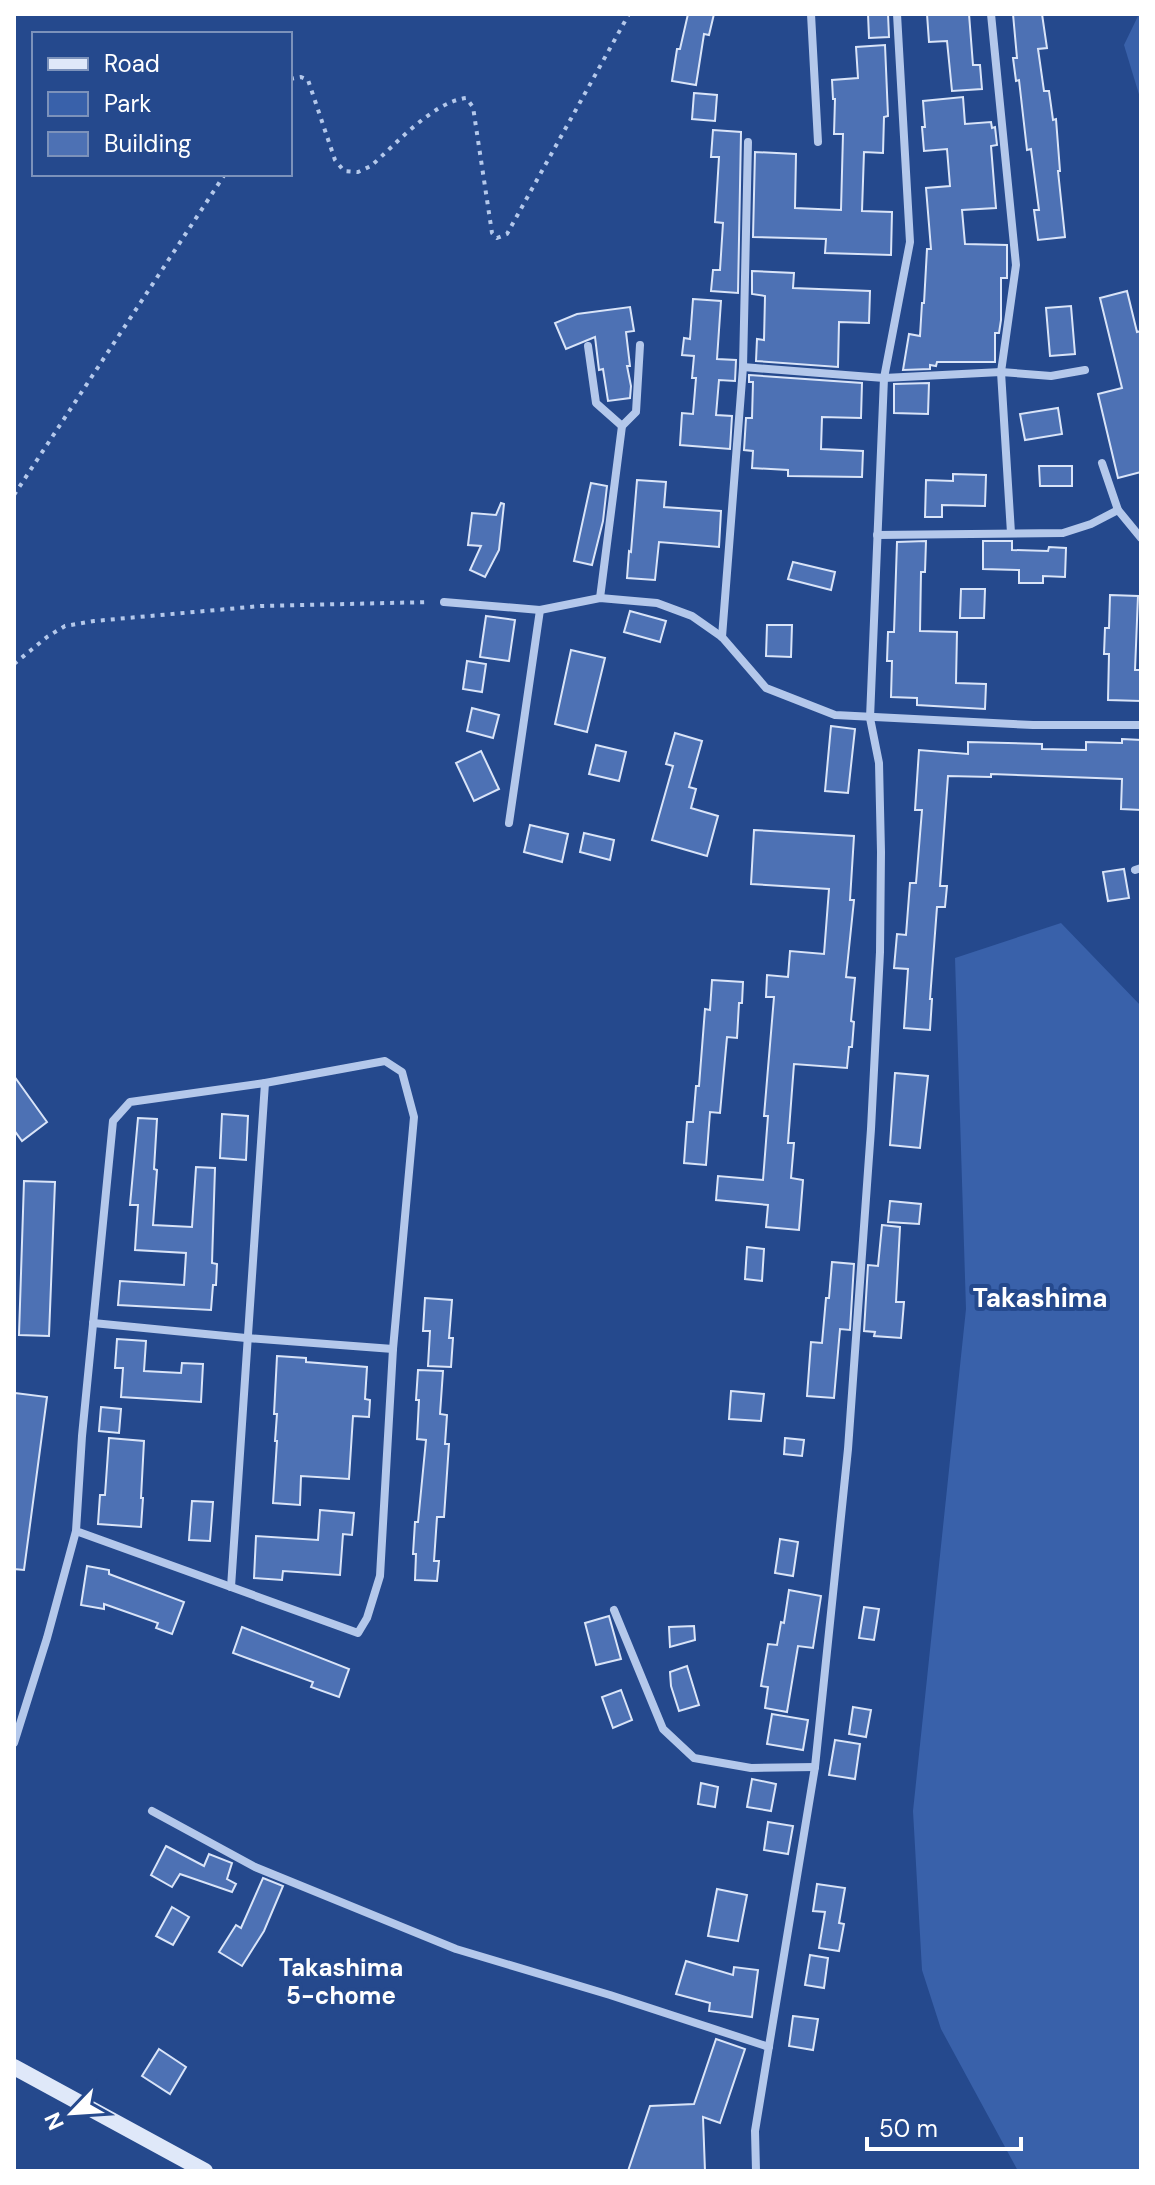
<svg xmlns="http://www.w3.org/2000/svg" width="1155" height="2185" font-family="'DM Sans',sans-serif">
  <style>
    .green { fill: #3961aa }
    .building { fill: #4d71b4; stroke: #d9e4f8; stroke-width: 2 }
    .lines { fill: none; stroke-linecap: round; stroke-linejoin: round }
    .path { stroke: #b4c8eb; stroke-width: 4; stroke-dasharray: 4 6; stroke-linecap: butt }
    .street { stroke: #b4c8eb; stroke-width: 8 }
    .secondary { stroke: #dfe8f9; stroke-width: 16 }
    .labels { text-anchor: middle; stroke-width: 8; stroke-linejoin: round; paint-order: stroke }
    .neighbourhood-label { font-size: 24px; font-weight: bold; fill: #fff; stroke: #25498d }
    .quarter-label { font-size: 26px; font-weight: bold; fill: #fff; stroke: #25498d }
  </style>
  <rect width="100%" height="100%" fill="#25498d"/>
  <g class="green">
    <path d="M1139 14H1141V101L1124 45Z"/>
    <path d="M1061 923 1141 1006V2171H1018L941 2029 922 1970 913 1811 966 1309 955 958Z"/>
  </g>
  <g class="building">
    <path d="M688 14H714L709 35 704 34 696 85 672 81 677 49H680Z"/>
    <path d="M868 14H888L889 37 869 38Z"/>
    <path d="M927 14H969L973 65H980L982 89 952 91 947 41 929 42Z"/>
    <path d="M1013 14H1042L1047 48 1038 49 1044 91H1049L1053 120 1056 119 1060 171H1058L1065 237 1038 240 1034 210H1039L1031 149 1027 150 1019 80 1016 81 1013 58H1017Z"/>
    <path d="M885 45 888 116 884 117 883 153 864 152 862 211 892 212 891 255 825 253 826 239 753 237 755 152 796 154 795 208 841 210 843 134H834L835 99H833L832 80 858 78 856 47Z"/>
    <path d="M694 93 717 95 715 121 692 119Z"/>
    <path d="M963 97 965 124 991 122 992 128 995 127 997 145 991 146 996 208 962 210 965 244 1007 245V278H1001V320L999 333H995V362H937L936 366 930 365V369L903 370 909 334 920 336 922 303H924L927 249H931L926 188 950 186 947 149 924 151 922 127H925L923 101Z"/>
    <path d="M713 130 741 132 738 293 711 291 713 270H720L723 223 715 222 719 157H711Z"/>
    <path d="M752 271 794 273 793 288 870 291 869 323 839 322 838 367 756 361 757 339 764 340 765 296 752 294Z"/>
    <path d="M1127 291 1137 332 1141 331V472L1118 478 1098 394 1122 388 1100 298Z"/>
    <path d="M693 299 721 301 717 359 736 360 735 381 719 380 716 415 732 416 730 449 680 445 682 413 693 414 696 378H692L694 356 682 355 684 338 690 339Z"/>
    <path d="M1071 306 1075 354 1050 356 1046 308Z"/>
    <path d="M630 307 634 331 626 332 630 366H627L631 386 630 398 608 401 603 369 599 370 595 337 566 349 555 323 577 314Z"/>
    <path d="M749 375 862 383 861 418 822 417 821 449 863 451 862 477 788 476V470L752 468 753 451 744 450 746 418H752L753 382H749Z"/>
    <path d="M929 383 928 414 894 413V384Z"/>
    <path d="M1058 408 1062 434 1025 440 1020 414Z"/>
    <path d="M1039 466H1072V486H1040Z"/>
    <path d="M953 474 986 475 985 506 942 505V517H925L926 480 953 481Z"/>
    <path d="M637 480 666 482 664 507 721 511 719 547 659 542 655 580 627 578 629 551 631 552Z"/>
    <path d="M591 483 607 486 603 521 592 565 574 561Z"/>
    <path d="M501 503 504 504 499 550 485 577 470 570 481 546 468 545 472 513 496 515Z"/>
    <path d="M926 541 925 572H921L920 631 957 632 956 683 986 684 985 709 917 705V698L891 697 892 661H887L888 632H894L897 542Z"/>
    <path d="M983 541H1012V550L1048 551 1049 547 1066 548 1065 577 1043 576V583H1019V570L983 569Z"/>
    <path d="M793 562 835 572 831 590 788 579Z"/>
    <path d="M961 589H985L984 618H960Z"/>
    <path d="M1110 595 1138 596 1135 670H1141V701L1108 700 1109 654H1104L1105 628H1109Z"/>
    <path d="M630 611 666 621 660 642 624 632Z"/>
    <path d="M486 616 515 620 509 661 480 657Z"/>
    <path d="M767 625H792L791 657 766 656Z"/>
    <path d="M571 650 605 658 587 732 555 724Z"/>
    <path d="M467 661 486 664 482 692 463 689Z"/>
    <path d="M472 708 499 715 493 738 467 731Z"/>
    <path d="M831 726 855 729 848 793 825 791Z"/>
    <path d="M675 733 702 741 689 787 696 789 691 808 718 816 707 856 652 840 673 766 666 764Z"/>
    <path d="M1122 739 1141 740V810L1121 809 1122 779 991 774V777L948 776 940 886H947L945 907H937L930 999H932L930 1030 904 1028 908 969 894 968 897 934 906 935 910 883H916L922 810H915L919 750 968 754V742L1042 744V749L1086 750V742L1122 743Z"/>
    <path d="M596 745 626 752 619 781 589 774Z"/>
    <path d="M481 751 499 789 474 801 456 763Z"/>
    <path d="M530 825 568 834 562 862 524 852Z"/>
    <path d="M754 830 854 836 850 900H854L846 977 855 978 851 1021 854 1022 852 1047H849L847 1068 794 1064 788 1143H794L791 1178 803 1180 799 1230 766 1227 768 1205 716 1200 718 1176 763 1180 768 1116H764L774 997H766L767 975 788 977 790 951 824 954 829 889 751 884Z"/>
    <path d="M584 833 614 840 610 860 580 852Z"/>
    <path d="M1124 869 1129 898 1108 901 1103 872Z"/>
    <path d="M712 980 743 982 742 1003H739L737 1038 727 1037 720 1113 710 1112 706 1165 684 1163 687 1122H693L696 1086H699L705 1009 710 1010Z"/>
    <path d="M895 1073 928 1076 920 1148 890 1145Z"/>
    <path d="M14 1076 47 1122 22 1141 14 1130Z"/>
    <path d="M222 1114 248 1116 246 1160 220 1158Z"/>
    <path d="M138 1118 157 1119 154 1169 157 1170 153 1225 192 1227 196 1167 215 1168 212 1263 217 1264 216 1285H213L211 1310 118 1305 120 1281 184 1285 186 1253 135 1250 138 1205H130Z"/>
    <path d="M24 1181 55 1182 49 1336 19 1335Z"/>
    <path d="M890 1201 921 1204 919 1224 888 1222Z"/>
    <path d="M882 1225 900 1227 896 1302H904L901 1338 874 1336 875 1332 864 1331 868 1265 878 1266Z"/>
    <path d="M747 1247 764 1249 762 1281 745 1279Z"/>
    <path d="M832 1262 854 1264 850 1330 840 1329 834 1398 807 1396 811 1342 822 1343 826 1298H829Z"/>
    <path d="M425 1298 452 1300 449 1338H453L451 1367 428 1366 430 1331H423Z"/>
    <path d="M117 1339 146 1341 144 1371 181 1373 182 1363 203 1364 201 1402 121 1397 123 1368H115Z"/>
    <path d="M277 1356 306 1358V1362L367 1367 365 1399 370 1400 369 1417 353 1416 349 1479 301 1476 300 1505 273 1503 277 1441H275L277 1414H274Z"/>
    <path d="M418 1370 443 1371 440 1414 447 1415 445 1444H449L444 1517H437L434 1561H439L437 1581 415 1580 416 1554H413L415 1522H418L426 1440 417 1439 419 1400H416Z"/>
    <path d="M731 1391 764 1394 761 1421 729 1419Z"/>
    <path d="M15 1393 47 1397 24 1570 14 1569Z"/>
    <path d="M101 1407 121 1409 119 1433 99 1431Z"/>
    <path d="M109 1438 144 1441 141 1498H143L141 1527 98 1524 100 1495H105Z"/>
    <path d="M785 1438 804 1440 802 1456 784 1454Z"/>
    <path d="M192 1501 213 1502 210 1541 189 1540Z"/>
    <path d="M320 1510 354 1513 352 1535 343 1534 340 1575 283 1571 282 1580 254 1578 256 1536 318 1540Z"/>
    <path d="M780 1539 798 1542 793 1576 775 1573Z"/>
    <path d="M87 1566 109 1570V1574L184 1602 172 1634 156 1628 158 1623 104 1604V1609L81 1605Z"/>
    <path d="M789 1590 821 1596 813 1648 798 1646 787 1712 765 1708 768 1687 761 1686 768 1644 777 1645 781 1622 784 1623Z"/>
    <path d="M864 1607 879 1609 874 1640 859 1638Z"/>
    <path d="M609 1616 621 1659 596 1665 585 1623Z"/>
    <path d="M694 1626 695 1640 670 1647 669 1627Z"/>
    <path d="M242 1627 349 1669 339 1697 311 1687 313 1682 233 1653Z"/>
    <path d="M687 1666 699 1705 679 1711 671 1686 670 1672Z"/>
    <path d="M621 1690 632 1720 613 1728 602 1697Z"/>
    <path d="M853 1707 871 1710 866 1737 849 1734Z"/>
    <path d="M772 1714 808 1720 803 1750 767 1744Z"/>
    <path d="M835 1740 860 1744 855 1779 829 1775Z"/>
    <path d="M752 1779 776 1784 771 1811 747 1807Z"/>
    <path d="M701 1783 718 1787 715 1807 698 1804Z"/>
    <path d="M768 1822 793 1826 788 1854 764 1850Z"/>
    <path d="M166 1846 204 1866 209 1854 232 1863 227 1879 236 1884 232 1892 180 1874 172 1887 151 1875Z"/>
    <path d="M263 1878 283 1886 264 1931 242 1966 219 1952 236 1925 241 1928Z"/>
    <path d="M817 1884 845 1888 839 1923 844 1924 839 1951 819 1948 825 1912 813 1911Z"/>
    <path d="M717 1889 747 1895 738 1941 708 1936Z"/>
    <path d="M172 1907 189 1917 173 1945 156 1936Z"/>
    <path d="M810 1955 828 1958 824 1988 805 1985Z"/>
    <path d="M686 1961 733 1975 734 1967 758 1970 752 2017 709 2011 710 2003 676 1994Z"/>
    <path d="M793 2016 818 2019 813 2050 789 2046Z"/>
    <path d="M716 2039 745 2049 720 2123 703 2117 705 2171H628L650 2106 694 2104Z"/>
    <path d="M159 2049 186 2067 170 2094 142 2076Z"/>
  </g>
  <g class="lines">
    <g class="path">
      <path d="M290 79 301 77 308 80 335 160 344 171 358 172 371 166C396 144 433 102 466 98L473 107 492 233 497 238 507 234 629 14"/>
      <path d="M14 495 225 174"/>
      <path d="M14 664 47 637 65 626 94 621 261 606 430 602"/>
    </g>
    <g class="street">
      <path d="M811 14 818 142"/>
      <path d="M991 14 1016 265 1001 372 1011 533"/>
      <path d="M588 346 596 403 622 426"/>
      <path d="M743 367 884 378 1001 372 1051 376 1085 370"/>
      <path d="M1102 463 1118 510 1141 538"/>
      <path d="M877 535 1063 533 1091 524 1118 510"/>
      <path d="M600 598 622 426 636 412 640 345"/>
      <path d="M444 602 540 610 600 598 657 603 692 616 722 637 766 688 835 715 1033 725H1141"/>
      <path d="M722 637 743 367 748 142"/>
      <path d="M509 823 540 610"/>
      <path d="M1135 870 1141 868"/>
      <path d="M93 1323 246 1338 393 1349"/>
      <path d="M231 1587 265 1083"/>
      <path d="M614 1610 663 1729 694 1758 751 1768 815 1767"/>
      <path d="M14 1743 47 1638 76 1531 82 1436 113 1121 130 1102 265 1083 385 1061 402 1072 414 1117 393 1349 380 1576 367 1618 358 1633 76 1531"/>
      <path d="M152 1811 255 1867 456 1949 610 1995 769 2047"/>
      <path d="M756 2171 755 2131 815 1767 848 1449 871 1129 880 952 881 852 879 763 870 718 884 378 910 242 897 14"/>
    </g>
    <path class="secondary" d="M14 2067 205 2171"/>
  </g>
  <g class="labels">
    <g class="neighbourhood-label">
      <text x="341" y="1976">Takashima<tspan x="341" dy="28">5-chome</tspan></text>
    </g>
    <g class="quarter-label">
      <text x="1040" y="1307">Takashima</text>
    </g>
  </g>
  <rect width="1155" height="2185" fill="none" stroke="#ffffff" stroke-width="32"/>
  <rect x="32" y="32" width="260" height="144" fill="#25498d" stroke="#7c92bb" stroke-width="2"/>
  <rect x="48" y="58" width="40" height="12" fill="#dfe8f9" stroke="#7c92bb" stroke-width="2"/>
  <text x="104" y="72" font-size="24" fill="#ffffff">Road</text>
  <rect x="48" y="92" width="40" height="24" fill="#3961aa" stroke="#7c92bb" stroke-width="2"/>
  <text x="104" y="112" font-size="24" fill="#ffffff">Park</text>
  <rect x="48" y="132" width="40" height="24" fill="#4d71b4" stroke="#7c92bb" stroke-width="2"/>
  <text x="104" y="152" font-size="24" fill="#ffffff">Building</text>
  <g transform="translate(72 2113) rotate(245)" stroke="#25498d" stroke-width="6" paint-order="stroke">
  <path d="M0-6L14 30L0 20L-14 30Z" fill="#ffffff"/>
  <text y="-12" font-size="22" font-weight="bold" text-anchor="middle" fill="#ffffff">N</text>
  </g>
  <path d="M867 2137v12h154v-12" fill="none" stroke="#ffffff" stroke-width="4"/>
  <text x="879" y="2137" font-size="24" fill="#ffffff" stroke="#25498d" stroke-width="6" paint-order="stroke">50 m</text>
</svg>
